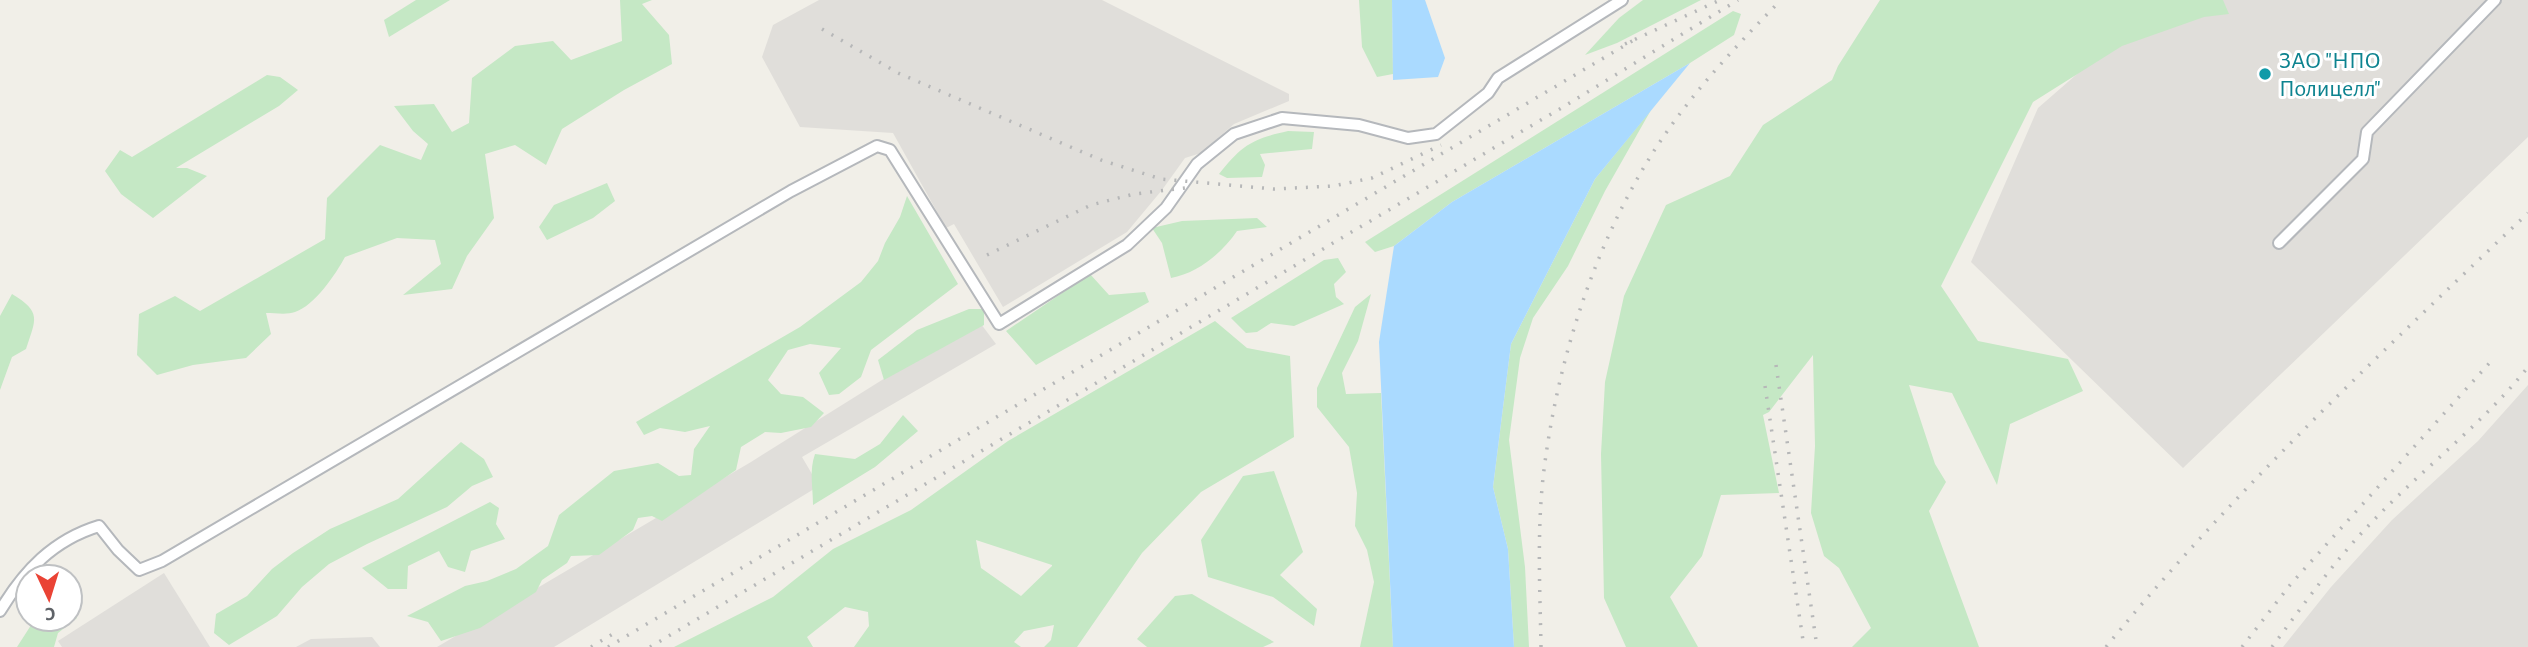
<svg xmlns="http://www.w3.org/2000/svg" width="2528" height="647" font-family="'Alegreya Sans',sans-serif">
  <style>
    .industrial { fill: #e0deda }
    .green { fill: #c5e8c5; fill-rule: evenodd }
    .water { fill: #aadaff }
    .lines { fill: none; stroke-linecap: round; stroke-linejoin: round }
    .street-casing { stroke: #b5b8bc; stroke-width: 14 }
    .street { stroke: #fff; stroke-width: 10 }
    .rail { stroke: #b6b7b8; stroke-width: 3.5; stroke-dasharray: 2 9; stroke-linecap: butt }
    .culture-dot { fill: #0f9aa8; stroke: #fff; stroke-width: 2.5 }
    .labels { text-anchor: middle; stroke-width: 6; stroke-linejoin: round; paint-order: stroke }
    .culture-label { font-size: 24px; fill: #0d838f; stroke: #fff; text-anchor: start }
  </style>
  <rect width="100%" height="100%" fill="#f1efe8"/>
  <g class="industrial">
    <path d="M819 0H1102L1289 94V101L1234 124 1201 153 1185 158 1162 190 1127 232 1003 307 954 224 946 228 893 133 800 127 762 57 773 25Z"/>
    <path d="M2139 0H2528V137L2183 468 1971 262 2038 108 2092 61Z"/>
    <path d="M978 320 996 344 802 457 819 486 554 647H437L751 462Z"/>
    <path d="M2528 385V647H2283L2331 587 2392 520 2478 441Z"/>
    <path d="M164 573 210 647H62L58 641Z"/>
    <path d="M372 637 380 647H296L311 639Z"/>
  </g>
  <g class="green">
    <path d="M416 0H450L389 37 384 20Z"/>
    <path d="M620 0H652L642 4 669 35 672 64 624 90 562 129 546 165 515 145 485 154 494 218 467 256 452 289 403 295 441 264 435 240 397 238 345 257C336 274 314 306 295 312 287 315 275 313 266 313L271 334 246 358 193 365 157 375 137 355 139 314 175 296 200 311 325 239 327 198 380 145 421 160 428 144 413 131 394 106 434 104 452 132 469 123 472 78 515 46 553 41 571 60 622 41Z"/>
    <path d="M1359 0H1392L1393 74 1377 77 1362 47Z"/>
    <path d="M1643 0H1701L1617 43 1585 55 1619 18Z"/>
    <path d="M1880 0H2223L2229 14 2204 17 2122 46 2033 102 1941 286 1978 341 2068 359 2083 391 2010 424 1997 485 1952 393 1909 385 1935 464 1946 482 1929 511 1979 647H1852L1871 628 1839 568 1824 556 1811 513 1815 446 1813 355 1769 412 1763 415 1779 493 1721 495 1702 556 1670 597 1698 647H1626L1604 598 1601 454 1605 382 1624 296 1666 205 1730 176 1763 125 1832 80 1838 66Z"/>
    <path d="M1733 11 1741 14 1734 35 1690 63 1452 202 1394 246 1375 252 1365 242Z"/>
    <path d="M267 75 280 77 298 90 279 106 176 168H187L207 176 153 218 121 194 105 171 120 150 132 157Z"/>
    <path d="M1651 110 1605 191 1568 266 1533 318 1520 358 1509 440 1525 567 1529 647H1514L1508 549 1493 487 1511 344 1595 179Z"/>
    <path d="M1288 131 1314 132 1312 149 1260 154 1265 165 1262 177 1227 178 1219 174C1242 145 1252 139 1288 131Z"/>
    <path d="M607 183 615 201 593 218 547 240 539 227 554 205Z"/>
    <path d="M907 196 958 284 871 350 861 377 839 394 829 395 819 373 841 348 810 344 788 350 768 380 781 394 803 397 824 413 811 427 781 433 765 432 741 447 736 470 662 521 652 516 638 518 633 530 599 555 571 556 567 563 542 580 536 592 480 628 441 641 428 622 407 616 465 586 487 581 516 569 548 546 559 515 614 471 658 463 679 476 691 475 694 449 710 426 685 432 660 428 644 435 636 422 800 327 861 282 878 261 885 243 900 217Z"/>
    <path d="M1257 218 1267 227 1237 231C1222 253 1198 273 1171 278L1162 243 1152 228 1182 221Z"/>
    <path d="M1338 258 1346 272 1334 284 1336 297 1344 304 1294 326 1271 323 1257 332 1246 333 1231 318 1324 260Z"/>
    <path d="M1090 274 1109 295 1145 292 1149 302 1036 365 1006 331Z"/>
    <path d="M12 294C42 312 36 319 26 349L12 357 0 390V316Z"/>
    <path d="M1371 294 1358 341 1342 373 1346 394 1381 393 1393 647H1360L1374 582 1367 550 1355 526 1357 493 1349 447 1317 407V388L1355 307Z"/>
    <path d="M969 309H984V325L884 380 878 360 917 330Z"/>
    <path d="M1215 321 1247 348 1290 356 1294 437 1201 492 1142 553 1077 647H1044L1051 640 1054 625 1024 631 1014 642 1021 647H854L869 626 868 612 845 607 807 637 813 647H674L773 597 833 549 911 510 1008 441ZM976 540 1052 565V566L1021 596 981 568Z"/>
    <path d="M903 415 918 431 875 467 813 505C813 487 809 471 815 454L855 459 880 444Z"/>
    <path d="M461 442 484 459 493 477 472 486 447 507 367 544 329 564 302 587 277 616 229 645 214 633 216 614 247 596 272 569 293 553 330 529 398 499Z"/>
    <path d="M1274 471 1303 552 1280 575 1317 609 1314 626 1273 597 1208 577 1201 540 1243 476Z"/>
    <path d="M490 502 499 508 496 524 505 539 471 551 465 572 448 567 439 551 408 566 407 589H388L362 568Z"/>
    <path d="M1192 594 1274 642 1263 647H1147L1137 639 1175 596Z"/>
    <path d="M70 608 77 618 58 633 54 647H17L35 619H70Z"/>
  </g>
  <g class="water">
    <path d="M1392 0H1425L1445 58 1438 77 1393 80Z"/>
    <path d="M1690 63 1595 179 1511 344 1493 487 1508 549 1514 647H1393L1379 342 1394 246 1452 202Z"/>
  </g>
  <g class="lines">
    <defs>
      <g id="street">
        <path d="M2279 243 2363 159 2367 132 2495 0"/>
        <path d="M0 611C24 571 53 540 99 526L118 550 139 570 162 561 791 191 877 146 890 150 999 324 1127 245 1166 208 1197 164 1234 134 1282 118 1359 125 1408 138 1436 134 1488 93 1498 78 1622 0"/>
      </g>
    </defs>
    <use href="#street" class="street-casing"/>
    <use href="#street" class="street"/>
    <g class="rail">
      <path d="M822 29 898 73 1101 160 1161 179 1274 189 1333 186 1372 178 1441 145"/>
      <path d="M1625 44 1720 0"/>
      <path d="M987 255 1091 205 1134 194 1185 188"/>
      <path d="M1776 365 1817 647"/>
      <path d="M1765 386 1804 647"/>
      <path d="M591 647 616 632"/>
      <path d="M608 647 1634 40"/>
      <path d="M650 647 1563 107 1738 0"/>
      <path d="M1541 647C1540 591 1537 534 1543 478 1556 366 1592 250 1652 154 1688 97 1734 48 1781 0"/>
      <path d="M2106 647C2234 490 2382 352 2528 213"/>
      <path d="M2242 647 2290 585 2493 359"/>
      <path d="M2272 647C2304 604 2335 560 2372 522 2423 468 2482 425 2528 367"/>
    </g>
  </g>
  <circle class="culture-dot" cx="2265" cy="74" r="7"/>
  <g class="labels">
    <g class="culture-label">
      <text x="2279" y="68">ЗАО "НПО<tspan x="2279" dy="28">Полицелл"</tspan></text>
    </g>
  </g>
  <g transform="translate(49 598) rotate(176)"><circle r="33" fill="#ffffff" stroke="#bfc1c3" stroke-width="2"/>
  <path d="M0-5L12 26L0 18L-12 26Z" fill="#ea4335"/>
  <text y="-10" font-size="19" font-weight="bold" text-anchor="middle" fill="#5f6368">С</text>
  </g>
</svg>
